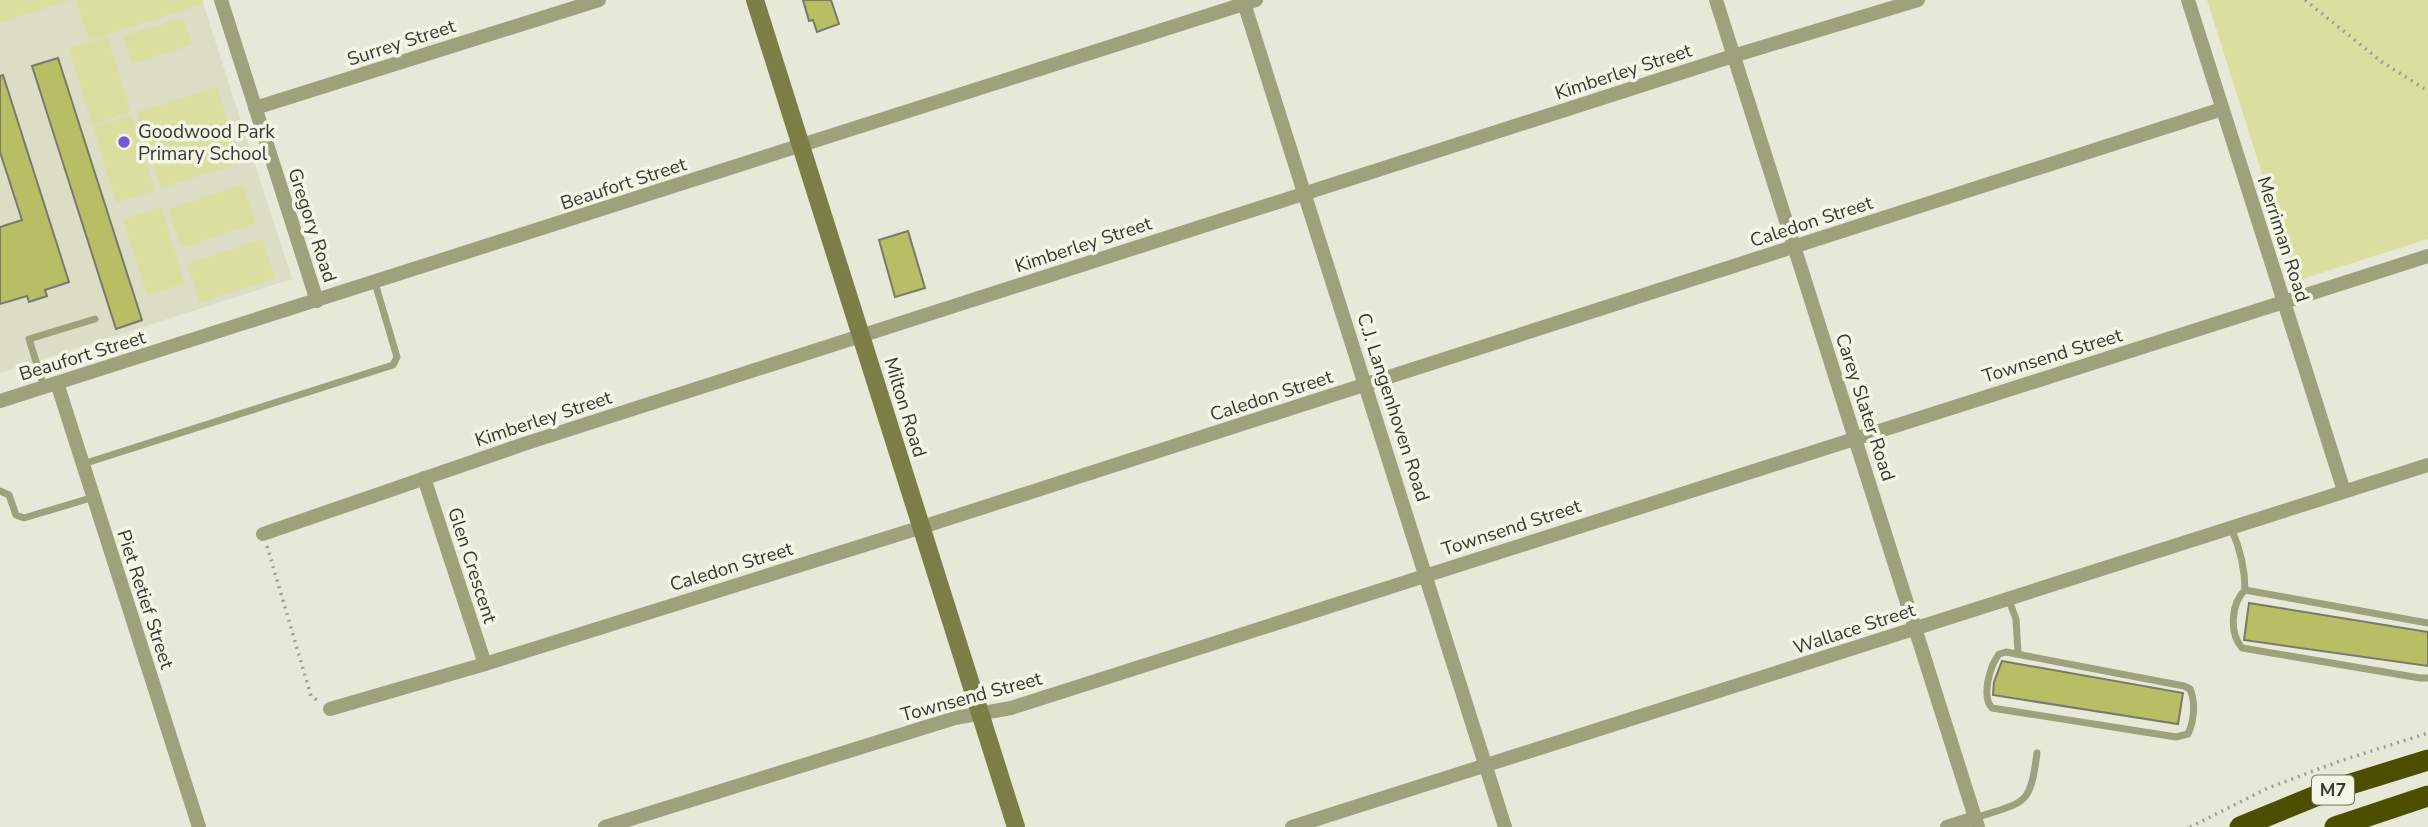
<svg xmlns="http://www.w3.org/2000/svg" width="2428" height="827" font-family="'Nunito Sans',sans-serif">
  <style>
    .built { fill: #dbddc5 }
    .green { fill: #dadf9f }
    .building { fill: #b8be63; stroke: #797a6b; stroke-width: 2 }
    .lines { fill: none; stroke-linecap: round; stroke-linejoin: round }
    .path { stroke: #9e9f93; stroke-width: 3.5; stroke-dasharray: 2 5; stroke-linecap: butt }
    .lane { stroke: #9da17c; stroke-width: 7 }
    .street { stroke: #9da17c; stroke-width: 14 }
    .secondary { stroke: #7b7e46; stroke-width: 18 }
    .highway { stroke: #4d4f00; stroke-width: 21 }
    .poi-dot { fill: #7857d1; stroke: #f4f6e5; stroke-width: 2.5 }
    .labels { text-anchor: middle; stroke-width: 7; stroke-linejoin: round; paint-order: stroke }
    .shield { fill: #f4f6e5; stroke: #717268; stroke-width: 2 }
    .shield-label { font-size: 18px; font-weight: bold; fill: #393933 }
    .street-label { font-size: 19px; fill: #393933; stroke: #f4f6e5 }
    .poi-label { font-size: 19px; fill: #393933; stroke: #f4f6e5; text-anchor: start }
  </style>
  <rect width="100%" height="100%" fill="#e7e9d8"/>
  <path class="built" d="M0 0H202L292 279 0 373Z"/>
  <g class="green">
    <path d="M0 0H71L0 23Z"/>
    <path d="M76 0H202L204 4 89 40Z"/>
    <path d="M2207 0H2428V239L2296 281Z"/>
    <path d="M183 18 192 45 132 64 123 36Z"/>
    <path d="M107 36 131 112 92 125 69 48Z"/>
    <path d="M217 87 240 163 161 188 137 112Z"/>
    <path d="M131 115 155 191 116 203 93 126Z"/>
    <path d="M243 184 256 223 181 248 168 209Z"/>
    <path d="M161 207 185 283 147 295 123 219Z"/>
    <path d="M262 239 275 278 200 303 187 264Z"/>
  </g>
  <g class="building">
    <path d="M803 0H831L839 24 817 32 813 20 809 21Z"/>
    <path d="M58 58 142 320 116 329 32 66Z"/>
    <path d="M3 75 69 282 45 290 47 296 29 302 27 296 0 304V227L22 220 0 152V76Z"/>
    <path d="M908 231 925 288 895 297 879 240Z"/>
    <path d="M2249 603 2428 632V666L2244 640Z"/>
    <path d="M2002 661 2183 693 2178 724 1993 695 1994 682Z"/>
  </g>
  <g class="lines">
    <g class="path">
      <path d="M2305 0 2382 62 2428 91"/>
      <path d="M267 546 311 696 317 700"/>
      <path d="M2190 827 2268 788 2340 761 2428 733"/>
    </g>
    <g class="lane">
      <path d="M44 387 29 339 95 319"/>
      <path d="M83 464 393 365 397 357 375 283"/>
      <path d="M0 491 9 495 16 515 24 518 94 497"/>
      <path d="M2231 528C2240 548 2245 567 2245 590 2231 603 2229 633 2242 648L2420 678H2428"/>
      <path d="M2245 590 2428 623"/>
      <path d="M2008 598 2016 619 2018 653"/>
      <path d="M2006 652 2184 686 2190 689C2196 703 2194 721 2188 734L2176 737 1992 708C1981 696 1990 666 1999 654Z"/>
      <path d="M1975 818C2025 801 2030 808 2037 753"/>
    </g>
    <g class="street">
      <path d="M221 0 317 301"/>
      <path d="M1243 0 1505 827"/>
      <path d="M1716 0 1978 827"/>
      <path d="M2188 0 2344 491"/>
      <path d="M255 108 599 0"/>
      <path d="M57 383 199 827"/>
      <path d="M0 401 1256 0"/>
      <path d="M424 478 485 664"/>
      <path d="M263 534 524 444 1733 56 1918 0"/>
      <path d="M330 709 485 664 922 527 2222 109"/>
      <path d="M605 827 955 718 1011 708 2428 256"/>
      <path d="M1292 827 2428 465"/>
      <path d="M1947 827 1975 818"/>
    </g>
    <path class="secondary" d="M755 0 1016 827"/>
    <g class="highway">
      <path d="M2240 827 2328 791 2428 760"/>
      <path d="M2335 827 2428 796"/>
    </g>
  </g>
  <circle class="poi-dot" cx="124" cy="142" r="7"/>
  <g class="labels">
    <rect class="shield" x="2312" y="775.5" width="42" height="29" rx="5"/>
    <g class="shield-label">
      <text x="2333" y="796">M7</text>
    </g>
    <g class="street-label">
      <text transform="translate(401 42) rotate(-18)" y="7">Surrey Street</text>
      <text transform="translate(1623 71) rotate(-18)" y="7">Kimberley Street</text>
      <text transform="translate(623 183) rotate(-18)" y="7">Beaufort Street</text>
      <text transform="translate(1811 221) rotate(-18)" y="7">Caledon Street</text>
      <text transform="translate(313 225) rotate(72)" y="7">Gregory Road</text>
      <text transform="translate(2284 239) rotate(72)" y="7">Merriman Road</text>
      <text transform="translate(1083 244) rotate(-18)" y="7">Kimberley Street</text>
      <text transform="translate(82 355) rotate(-17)" y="7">Beaufort Street</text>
      <text transform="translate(2052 355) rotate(-17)" y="7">Townsend Street</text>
      <text transform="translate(1271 395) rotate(-18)" y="7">Caledon Street</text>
      <text transform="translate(906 407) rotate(73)" y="7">Milton Road</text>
      <text transform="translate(1394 407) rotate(72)" y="7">C.J. Langenhoven Road</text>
      <text transform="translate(1866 407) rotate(72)" y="7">Carey Slater Road</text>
      <text transform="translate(543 418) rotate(-18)" y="7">Kimberley Street</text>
      <text transform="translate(1511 527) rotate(-18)" y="7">Townsend Street</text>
      <text transform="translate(473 565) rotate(72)" y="7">Glen Crescent</text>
      <text transform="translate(731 566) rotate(-17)" y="7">Caledon Street</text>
      <text transform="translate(146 599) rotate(72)" y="7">Piet Retief Street</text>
      <text transform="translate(1854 628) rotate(-18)" y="7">Wallace Street</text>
      <text transform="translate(971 696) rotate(-15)" y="7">Townsend Street</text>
    </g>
    <g class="poi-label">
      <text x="138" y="138">Goodwood Park<tspan x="138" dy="22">Primary School</tspan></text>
    </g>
  </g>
</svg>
